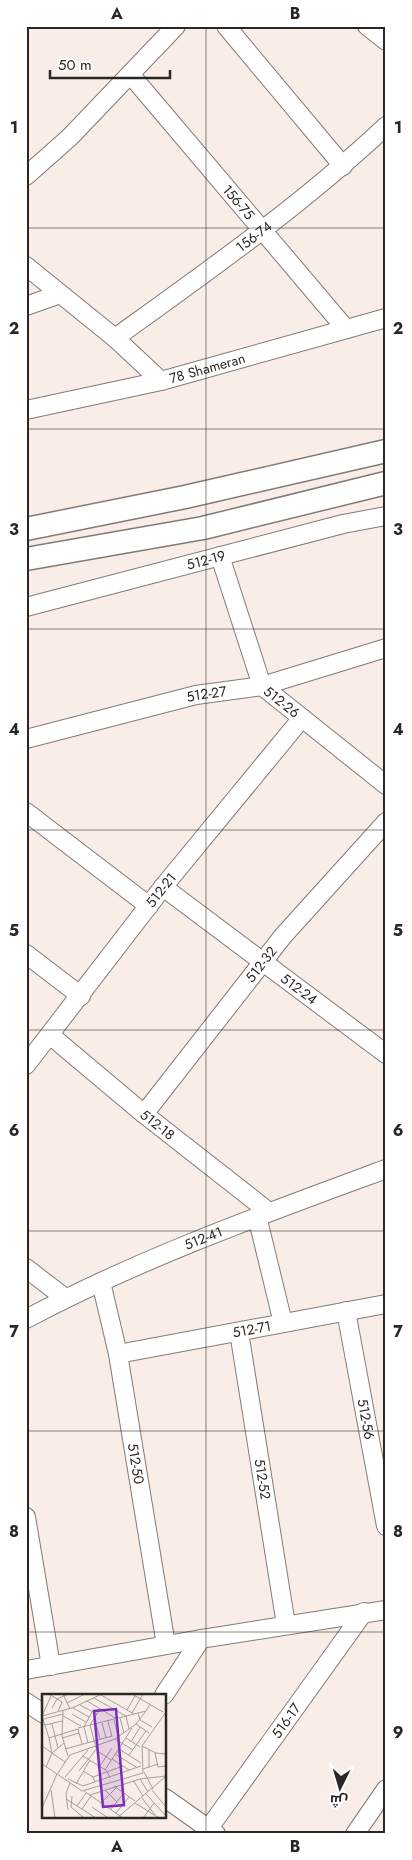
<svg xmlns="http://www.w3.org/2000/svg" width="412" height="1860" font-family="Jost,Cairo,sans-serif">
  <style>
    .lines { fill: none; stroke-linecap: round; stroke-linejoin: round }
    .minor-casing { stroke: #847a74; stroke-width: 20 }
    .major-casing { stroke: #847a74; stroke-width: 25 }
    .minor { stroke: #fff; stroke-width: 18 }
    .major { stroke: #fff; stroke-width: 22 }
    .grid { fill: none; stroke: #2a2623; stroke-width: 1; stroke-opacity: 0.55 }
    .labels { text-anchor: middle; stroke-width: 4; stroke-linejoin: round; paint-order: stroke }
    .street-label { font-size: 14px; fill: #2a2623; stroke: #fff }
    .inset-road { fill: none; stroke: #a69e99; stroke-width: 1 }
    .view { fill: #7b2cbf; fill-opacity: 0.15; stroke: #7b2cbf; stroke-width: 2.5 }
    .inset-edge { fill: none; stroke: #2a2623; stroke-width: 2.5 }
    .neatline { fill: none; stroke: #2a2623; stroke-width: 2 }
    .grid-label { font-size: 16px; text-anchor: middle; font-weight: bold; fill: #2a2623 }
  </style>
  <rect width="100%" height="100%" fill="#f9eee7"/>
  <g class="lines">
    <defs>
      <g id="minor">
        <path d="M226 26 343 166"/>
        <path d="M367 26 386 41"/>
        <path id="s1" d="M130 74 346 329"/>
        <path d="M26 176 70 137 176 26"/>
        <path d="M26 266 115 338 161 381"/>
        <path d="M26 306 60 294"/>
        <path id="s2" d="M115 338C208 271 302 205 386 126"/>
        <path id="s3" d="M26 410 161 381 386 318"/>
        <path id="s4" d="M220 556 262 686 386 785"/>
        <path id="s5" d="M26 607 343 524 386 516"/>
        <path id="s6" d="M26 739 196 695 262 686 386 648"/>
        <path d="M26 812 149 906"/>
        <path id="s7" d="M163 887 386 1054"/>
        <path d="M26 954 81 996"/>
        <path id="s8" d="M50 1035 144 1114 269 1212"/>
        <path id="s9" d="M26 1065 163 887 302 718"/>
        <path id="s10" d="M144 1114 283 936 386 822"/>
        <path d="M257 1216 283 1323"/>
        <path d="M26 1268 65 1298"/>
        <path id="s11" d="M101 1282 118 1354 166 1645"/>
        <path id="s12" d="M346 1311 386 1526"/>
        <path id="s13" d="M26 1319C141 1258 264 1214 386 1169"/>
        <path id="s14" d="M239 1332 286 1625"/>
        <path id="s15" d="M118 1354 386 1304"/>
        <path d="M26 1517 51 1666"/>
        <path d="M26 1670 201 1639 386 1610"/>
        <path d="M164 1695 201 1639"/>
        <path d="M26 1702 44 1714"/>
        <path d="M165 1798 216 1834"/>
        <path id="s16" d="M209 1828 364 1612"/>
        <path d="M355 1834 386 1789"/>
      </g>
      <g id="major">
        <path d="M26 529 185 497 386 451"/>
        <path d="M26 559 203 528 386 483"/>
      </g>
    </defs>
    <use href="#minor" class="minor-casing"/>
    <use href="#major" class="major-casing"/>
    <use href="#minor" class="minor"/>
    <use href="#major" class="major"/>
  </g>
  <path class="grid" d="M206 26V1834M26 228H386M26 429H386M26 629H386M26 830H386M26 1030H386M26 1231H386M26 1431H386M26 1632H386"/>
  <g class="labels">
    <g class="street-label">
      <text dy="5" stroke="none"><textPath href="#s1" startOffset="168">156-75</textPath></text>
      <text dy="5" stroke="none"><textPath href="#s2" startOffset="172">156-74</textPath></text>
      <text dy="5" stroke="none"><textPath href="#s3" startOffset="186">78 Shameran</textPath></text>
      <text dy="5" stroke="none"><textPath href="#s5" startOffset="186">512-19</textPath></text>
      <text dy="5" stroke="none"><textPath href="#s6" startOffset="186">512-27</textPath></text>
      <text dy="5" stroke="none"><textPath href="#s4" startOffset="162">512-26</textPath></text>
      <text dy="5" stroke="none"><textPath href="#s9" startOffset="221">512-21</textPath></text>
      <text dy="5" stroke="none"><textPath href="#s10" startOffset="190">512-32</textPath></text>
      <text dy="5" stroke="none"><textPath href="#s7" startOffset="170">512-24</textPath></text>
      <text dy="5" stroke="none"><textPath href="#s8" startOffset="140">512-18</textPath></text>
      <text dy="5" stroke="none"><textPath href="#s13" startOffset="195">512-41</textPath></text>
      <text dy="5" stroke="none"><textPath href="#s15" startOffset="136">512-71</textPath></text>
      <text dy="5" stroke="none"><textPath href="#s12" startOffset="110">512-56</textPath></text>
      <text dy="5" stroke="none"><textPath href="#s11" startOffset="185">512-50</textPath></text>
      <text dy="5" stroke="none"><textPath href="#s14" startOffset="149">512-52</textPath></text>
      <text dy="5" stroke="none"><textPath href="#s16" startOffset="132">516-17</textPath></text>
    </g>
  </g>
  <g transform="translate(42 1694)">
    <rect width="124" height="124" fill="#f9eee7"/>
    <path class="inset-road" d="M7 0 20 8 16 17M21 0 28 15M90 0 121 18M59 1 92 20M52 4 84 22 87 35M45 7 75 25M25 9 41 1M38 11 55 20M10 14 15 5 27 0M31 14 47 23M85 16 93 2M21 17 20 42 26 62M90 19 101 0M96 19 98 26 110 33M30 20 44 28M0 22 30 14 60 0M0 22 9 2M0 22 7 44M21 22 39 32M78 24 82 39M2 25 21 20M72 26 76 42M66 27 70 43M60 29 64 44M10 30 16 54M54 30 58 45M94 30 107 39M3 31 20 27M36 34 104 17 108 10M36 35 40 50M20 44 37 39M84 44 98 53M73 45 91 56M89 48 98 33M46 49 42 33 50 18M0 52 10 59 22 49M100 52 114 59 124 60M54 54 48 31 58 15M23 55 70 42M77 55 99 69M54 56 69 66M107 56V73M10 59 23 68M113 59 116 73 124 72M73 60 94 73M87 61 104 37M41 62 65 77 68 84M70 65 87 76M0 70 15 80M58 72 70 54M4 73 10 59 7 44 36 35M101 75 116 70M63 76 90 34M37 77 56 53M41 77 51 83 53 88M102 78 111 95M16 79 28 61 73 45 94 30 104 17M23 83 46 56M51 83 81 72M26 85 41 92 99 72M98 85 106 98M91 86 101 102M34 90 48 66M72 92 93 107M9 96 13 124M63 96 75 108M110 96 124 113M42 97 81 124M104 100 124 122M48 101 98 85 124 82M30 102 29 113 42 124M100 104 113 121M24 105 54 124M59 109 74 94M93 109 117 124M35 112 44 99M50 113 66 124M0 114 15 80 40 97 101 79 100 52 124 18M40 115 49 102M69 115 82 99M26 116 24 99 28 89M74 119 87 103M75 124 123 83M101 124 112 109"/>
    <path class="view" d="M74 15 82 111 61 113 52 17Z"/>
    <rect width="124" height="124" class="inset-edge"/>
  </g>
  <rect width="412" height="1860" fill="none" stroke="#ffffff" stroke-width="55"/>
  <g transform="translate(340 1788) rotate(185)" stroke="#ffffff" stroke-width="4" paint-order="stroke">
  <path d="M0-4L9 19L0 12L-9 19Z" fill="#2a2623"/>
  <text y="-8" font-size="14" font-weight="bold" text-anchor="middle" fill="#2a2623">ش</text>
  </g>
  <path d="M50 70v8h120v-8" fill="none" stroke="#2a2623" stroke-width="2.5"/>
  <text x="58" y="70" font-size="15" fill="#2a2623" stroke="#ffffff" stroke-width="4" paint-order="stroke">50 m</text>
  <rect x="28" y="28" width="356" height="1804" class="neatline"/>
  <g class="grid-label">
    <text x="117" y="19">A</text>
    <text x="295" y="19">B</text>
    <text x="14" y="133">1</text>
    <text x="398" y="133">1</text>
    <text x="14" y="334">2</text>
    <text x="398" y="334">2</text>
    <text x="14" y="535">3</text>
    <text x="398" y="535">3</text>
    <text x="14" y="735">4</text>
    <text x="398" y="735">4</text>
    <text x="14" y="936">5</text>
    <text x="398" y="936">5</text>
    <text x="14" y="1136">6</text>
    <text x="398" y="1136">6</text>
    <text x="14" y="1337">7</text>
    <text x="398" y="1337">7</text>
    <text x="14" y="1537">8</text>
    <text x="398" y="1537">8</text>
    <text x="14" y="1738">9</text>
    <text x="398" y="1738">9</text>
    <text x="117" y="1852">A</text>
    <text x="295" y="1852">B</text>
  </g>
</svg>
